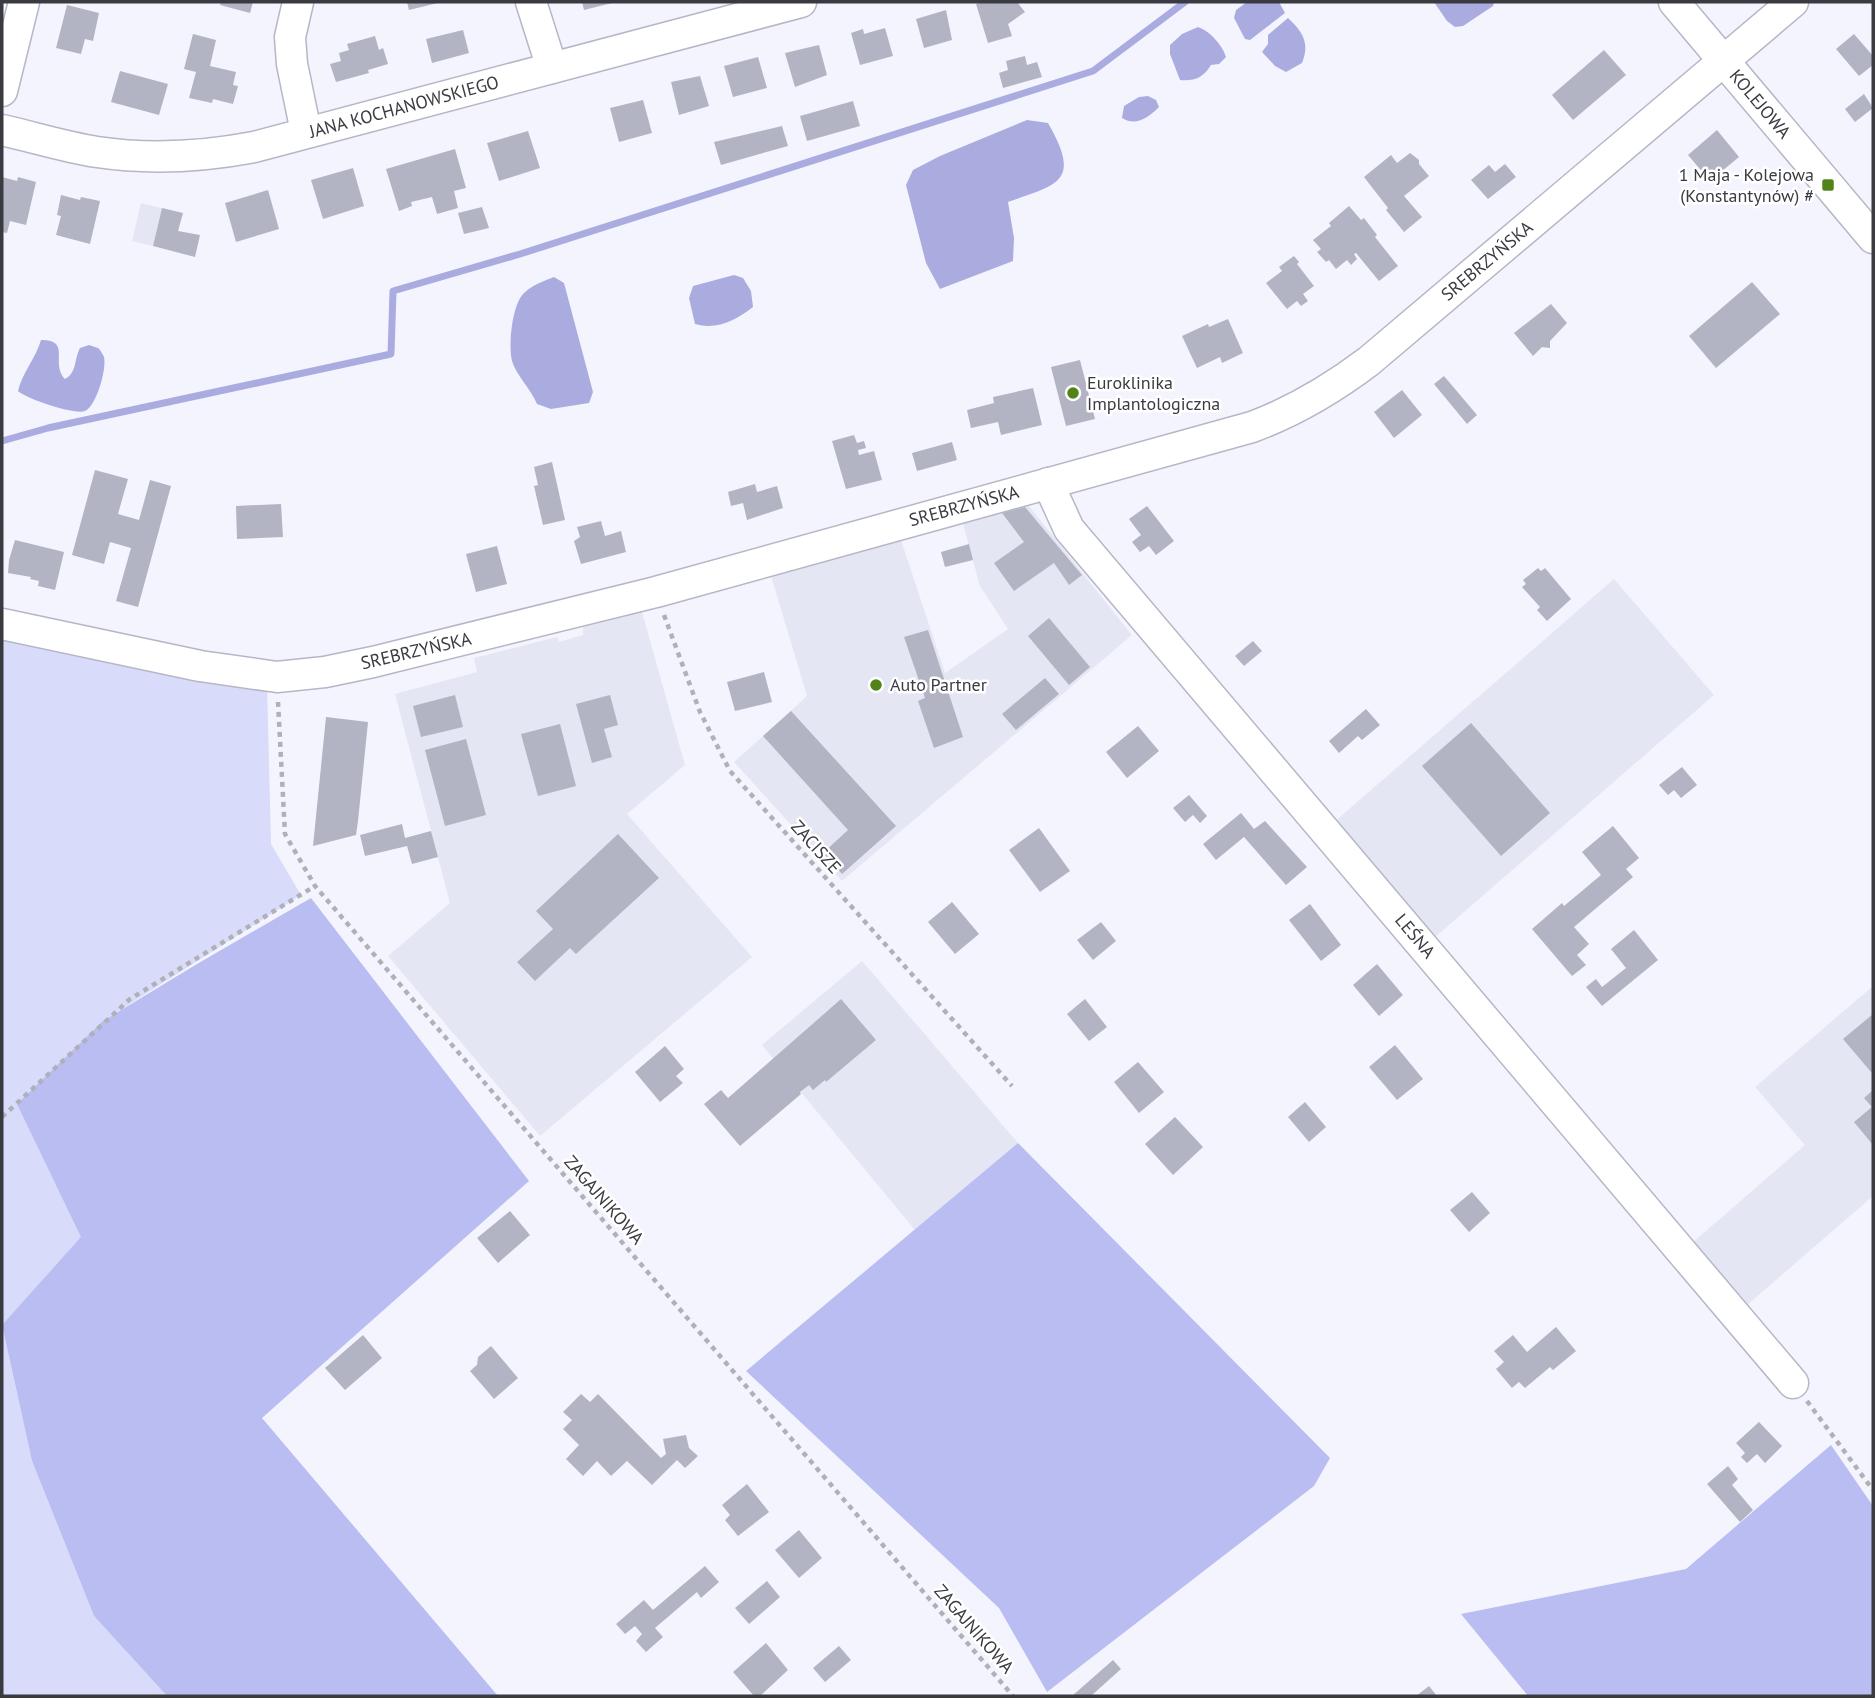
<svg xmlns="http://www.w3.org/2000/svg" width="1875" height="1698" font-family="'PT Sans',sans-serif">
  <style>
    .built { fill: #e5e6f4 }
    .green { fill: #d9dbfa }
    .forest { fill: #babdf1 }
    .water { fill: #aaace0 }
    .lines { fill: none; stroke-linecap: round; stroke-linejoin: round }
    .stream { stroke: #aaace0; stroke-width: 7 }
    .building { fill: #b3b4c3 }
    .minor-casing { stroke: #b6b7c6; stroke-width: 33 }
    .path { stroke: #afb0b8; stroke-width: 4.5; stroke-dasharray: 5 5; stroke-linecap: butt }
    .minor { stroke: #fff; stroke-width: 30 }
    .poi-dot { fill: #508418; stroke: #fff; stroke-width: 2.5 }
    .labels { text-anchor: middle; stroke-width: 5; stroke-linejoin: round; paint-order: stroke }
    .street-label { font-size: 18px; fill: #3a3b41; stroke: #fff }
    .poi-label { font-size: 18px; fill: #3a3b41; stroke: #fff; text-anchor: start }
  </style>
  <rect width="100%" height="100%" fill="#f4f4fe"/>
  <g class="built">
    <path d="M141 203 162 208 153 246 132 241Z"/>
    <path d="M1029 506 1132 635 842 881 734 762 807 696 771 576 901 540 945 673 1008 629 980 586 963 524Z"/>
    <path d="M1614 579 1714 695 1433 939 1333 823Z"/>
    <path d="M642 612 685 765 627 814 752 957 540 1136 388 956 450 903 395 694 477 672 474 658 557 637 559 642 583 635V627Z"/>
    <path d="M862 961 1018 1143 915 1230 762 1045Z"/>
    <path d="M1873 986V1196L1746 1306 1692 1243 1805 1145 1755 1087Z"/>
  </g>
  <g class="green">
    <path d="M2 637 267 685 271 844 301 895 103 1021 81 1238 2 1325Z"/>
    <path d="M2 1326 32 1461 94 1616 167 1696H2Z"/>
  </g>
  <g class="forest">
    <path d="M311 898 529 1181 262 1418 498 1696H167L94 1616 32 1461 2 1325 81 1237 17 1104 103 1021 197 964Z"/>
    <path d="M1018 1143 1330 1458 1314 1486 1047 1692 999 1608 746 1371Z"/>
    <path d="M1831 1445 1873 1506V1696H1528L1461 1614 1686 1569Z"/>
  </g>
  <g class="water">
    <path d="M1247 2H1279L1285 13 1250 40 1245 39 1234 18 1236 10Z"/>
    <path d="M1434 2H1494L1493 6 1463 26 1455 27 1447 21Z"/>
    <path d="M1288 18C1303 32 1310 43 1302 63L1286 72 1275 66 1262 52 1268 44V35Z"/>
    <path d="M1198 27C1210 31 1223 46 1226 57L1219 64 1211 65C1203 78 1195 81 1180 80L1170 54V45L1182 34Z"/>
    <path d="M1148 96 1156 100 1159 107C1149 117 1136 127 1122 118L1124 106 1139 97Z"/>
    <path d="M1027 120 1048 123C1082 182 1058 184 1008 202L1014 238 1013 261 940 289 926 263 906 185 913 170 940 156Z"/>
    <path d="M734 275 743 278 751 291 753 307C735 321 717 330 695 324L689 298 693 286Z"/>
    <path d="M554 277 564 283 593 392 589 403 551 409 537 404C531 389 516 375 512 361 508 345 512 304 524 293 532 285 544 281 554 277Z"/>
    <path d="M41 340C72 340 50 363 65 379 77 373 74 359 80 348L89 345 98 348C99 348 104 356 104 357 107 369 96 407 85 411 74 415 27 399 18 391 22 373 36 358 41 340Z"/>
  </g>
  <g class="lines">
    <path class="stream" d="M2 441 48 428 391 354 393 291 520 254 1093 71 1185 2"/>
  </g>
  <g class="building">
    <path d="M221 2H253L250 13 220 5Z"/>
    <path d="M407 2H438V3L409 10Z"/>
    <path d="M582 2H612V3L584 10Z"/>
    <path d="M982 2H1017L1025 12 1008 24 1012 36 988 43 976 4Z"/>
    <path d="M67 5 99 13 93 41 85 39 81 54 56 48Z"/>
    <path d="M946 10 952 40 924 48 916 19Z"/>
    <path d="M885 28 893 56 860 65 851 33 863 29 864 34Z"/>
    <path d="M463 30 469 53 432 63 426 39Z"/>
    <path d="M193 34 216 40 210 66 236 72 233 85 238 86 233 104 213 99 212 103 189 98 196 72 184 69Z"/>
    <path d="M1854 34 1873 56V65L1859 76 1836 49Z"/>
    <path d="M375 36 379 50 383 48 388 64 368 70 369 73 336 82 330 64 341 61 339 53 349 50 347 44Z"/>
    <path d="M819 45 827 75 795 87 785 53Z"/>
    <path d="M1604 50 1626 75 1573 120 1552 95Z"/>
    <path d="M1025 56 1027 65 1037 62 1042 77 1003 88 999 73 1008 70 1006 61Z"/>
    <path d="M758 57 767 88 733 97 724 66Z"/>
    <path d="M120 71 168 84 159 115 111 102Z"/>
    <path d="M700 76 709 106 679 115 671 82Z"/>
    <path d="M1864 94 1873 108 1855 122 1845 109Z"/>
    <path d="M643 100 652 133 619 142 610 108Z"/>
    <path d="M853 101 860 126 807 141 800 116Z"/>
    <path d="M782 126 788 146 721 165 714 142Z"/>
    <path d="M1717 130 1739 157 1710 181 1688 155Z"/>
    <path d="M528 131 540 168 499 181 487 143Z"/>
    <path d="M455 149 466 188 454 191 458 208 437 214 432 197 411 202 412 206 399 211 386 169Z"/>
    <path d="M1410 153 1419 160V164L1429 176 1404 196 1422 217 1404 232 1386 210 1388 208 1364 177 1391 155 1397 163Z"/>
    <path d="M1505 164 1516 177 1488 199 1471 180 1489 165 1495 172Z"/>
    <path d="M353 168 364 206 323 219 311 180Z"/>
    <path d="M2 177 17 181 18 177 36 182 26 225 10 221 7 233 2 232Z"/>
    <path d="M268 190 279 229 236 242 225 203Z"/>
    <path d="M61 195 80 200 81 197 100 201 90 244 56 235 61 216 57 215Z"/>
    <path d="M1349 206 1361 220 1364 218 1377 235 1375 237 1398 266 1379 281 1356 253 1354 254 1357 259 1351 265 1347 260 1336 269 1329 260 1326 262 1317 252 1321 249 1313 240 1331 226 1329 223Z"/>
    <path d="M482 207 489 228 464 234 458 213Z"/>
    <path d="M162 208 183 213 178 231 200 235 195 257 153 246Z"/>
    <path d="M1294 256 1299 262 1297 264 1314 286 1303 294 1308 301 1301 306 1297 301 1287 309 1266 283 1282 271 1279 267Z"/>
    <path d="M1752 282 1780 314 1716 368 1689 336Z"/>
    <path d="M1551 304 1567 323 1550 341V348L1542 347 1533 356 1514 333Z"/>
    <path d="M1228 319 1243 353 1222 363 1220 357 1197 368 1182 336 1208 324 1209 327Z"/>
    <path d="M1080 360 1095 419 1066 426 1051 367Z"/>
    <path d="M1444 376 1477 415 1467 424 1434 384Z"/>
    <path d="M1033 388 1042 425 1001 435 998 422 971 428 967 410 994 403 993 397Z"/>
    <path d="M1402 390 1422 415 1394 438 1374 412Z"/>
    <path d="M854 435 857 443 864 441 866 448 858 450 859 455 874 451 882 480 846 489 832 441Z"/>
    <path d="M952 442 957 460 917 471 912 453Z"/>
    <path d="M552 462 565 520 543 525 534 486 538 485 534 467Z"/>
    <path d="M95 470 128 479 118 514 139 520 150 480 171 486 138 607 116 601 131 548 110 542 104 564 72 555Z"/>
    <path d="M755 484 757 492 777 486 783 508 747 520 743 503 731 506 728 492Z"/>
    <path d="M281 504 283 537 237 539 236 506Z"/>
    <path d="M1147 506 1174 541 1156 555 1149 546 1140 552 1132 542 1141 535 1129 519Z"/>
    <path d="M1025 507 1082 575 1069 585 1054 563 1014 591 994 563 1024 542 1002 513Z"/>
    <path d="M601 521 605 536 621 531 626 552 581 564 574 541 580 537 577 527Z"/>
    <path d="M15 540 64 552 55 590 38 586 39 581 30 579 31 577 8 573 9 560Z"/>
    <path d="M969 544 973 560 945 567 941 552Z"/>
    <path d="M497 546 507 584 476 592 466 554Z"/>
    <path d="M1538 568 1541 571 1545 568 1571 599 1547 621 1537 610 1540 607 1522 587 1526 584 1523 580Z"/>
    <path d="M1049 618 1090 667 1069 685 1028 636Z"/>
    <path d="M928 630 963 737 934 748 918 701 925 698 904 637Z"/>
    <path d="M1253 641 1262 651 1244 666 1235 656Z"/>
    <path d="M764 672 772 702 735 711 727 682Z"/>
    <path d="M1045 678 1059 694 1016 730 1002 714Z"/>
    <path d="M455 695 463 727 421 737 413 706Z"/>
    <path d="M610 695 618 725 604 729 612 757 592 763 576 704Z"/>
    <path d="M1366 709 1380 725 1362 740 1358 736 1339 753 1329 741Z"/>
    <path d="M791 711 896 826 842 874 823 853 848 830 763 736Z"/>
    <path d="M326 717 368 722 358 821 356 835 313 846Z"/>
    <path d="M1471 723 1550 813 1501 856 1422 766Z"/>
    <path d="M560 724 576 786 538 796 521 734Z"/>
    <path d="M1138 726 1159 751 1127 778 1106 752Z"/>
    <path d="M466 739 486 815 445 826 425 750Z"/>
    <path d="M1682 767 1697 785 1681 798 1674 790 1668 795 1659 785Z"/>
    <path d="M1189 795 1207 816 1200 823 1193 815 1185 822 1173 808Z"/>
    <path d="M1241 813 1254 829 1265 821 1307 867 1286 885 1244 837 1216 860 1203 844Z"/>
    <path d="M402 824 405 838 431 831 438 857 412 864 407 846 365 856 360 835Z"/>
    <path d="M1613 826 1639 858 1626 869 1633 877 1574 927 1589 944 1577 955 1586 965 1572 976 1532 929 1562 903 1564 906 1601 875 1582 852Z"/>
    <path d="M1039 828 1070 871 1040 892 1009 850Z"/>
    <path d="M618 834 659 878 576 954 570 948 535 981 517 962 553 929 536 911Z"/>
    <path d="M952 902 979 934 955 954 928 922Z"/>
    <path d="M1310 904 1341 945 1321 961 1289 920Z"/>
    <path d="M1101 922 1116 941 1093 960 1077 940Z"/>
    <path d="M1634 930 1658 960 1602 1006 1586 987 1596 979 1602 987 1626 968 1611 949Z"/>
    <path d="M1377 964 1403 995 1379 1016 1353 985Z"/>
    <path d="M841 999 876 1040 826 1082 825 1080 813 1090 809 1085 800 1092 801 1094 740 1146 704 1104 721 1090 728 1098Z"/>
    <path d="M1085 999 1107 1027 1089 1041 1067 1014Z"/>
    <path d="M1873 1014V1070L1871 1072 1843 1039Z"/>
    <path d="M1395 1045 1423 1079 1397 1100 1369 1067Z"/>
    <path d="M665 1046 684 1069 676 1076 683 1083 660 1102 635 1072Z"/>
    <path d="M1138 1062 1164 1092 1139 1113 1114 1082Z"/>
    <path d="M1873 1090V1145L1854 1122 1872 1107 1864 1098Z"/>
    <path d="M1305 1102 1326 1127 1309 1142 1288 1117Z"/>
    <path d="M1175 1117 1203 1147 1173 1175 1145 1144Z"/>
    <path d="M1472 1192 1490 1213 1469 1232 1450 1210Z"/>
    <path d="M510 1211 530 1235 498 1263 477 1238Z"/>
    <path d="M1556 1327 1576 1351 1553 1370 1550 1367 1525 1388 1519 1382 1512 1388 1496 1369 1504 1362 1494 1351 1513 1335 1527 1352Z"/>
    <path d="M363 1335 382 1358 345 1390 325 1368Z"/>
    <path d="M491 1346 518 1378 494 1399 470 1371 477 1365 478 1357Z"/>
    <path d="M581 1394 590 1402 598 1394 661 1458 666 1454 663 1439 686 1435 689 1448 698 1456 685 1468 677 1460 652 1485 627 1461 611 1476 597 1461 583 1476 566 1459 579 1445 563 1429 572 1420 563 1412Z"/>
    <path d="M1759 1422 1782 1446 1765 1463 1757 1454 1747 1463 1741 1457 1745 1453 1736 1443Z"/>
    <path d="M1728 1466 1738 1479 1732 1485 1753 1510 1740 1522 1707 1484Z"/>
    <path d="M747 1484 769 1512 738 1536 725 1520 730 1515 722 1505Z"/>
    <path d="M799 1530 822 1558 799 1578 775 1550Z"/>
    <path d="M705 1566 719 1582 701 1598 697 1592 655 1628 663 1637 646 1652 636 1641 642 1634 635 1626 625 1634 616 1624 644 1600 653 1610Z"/>
    <path d="M767 1581 780 1597 749 1624 735 1608Z"/>
    <path d="M766 1643 788 1670 760 1696H754L733 1672Z"/>
    <path d="M839 1646 851 1660 825 1682 813 1668Z"/>
    <path d="M1113 1660 1121 1669 1091 1696H1072Z"/>
    <path d="M1429 1686 1437 1696H1416Z"/>
  </g>
  <g class="lines">
    <defs>
      <g id="minor">
        <path d="M298 2 290 37 292 64 306 132"/>
        <path d="M531 2 552 68"/>
        <path d="M1674 2 1873 238"/>
        <path d="M2 91 24 2"/>
        <path d="M2 130C33 137 65 147 97 152 150 160 201 157 254 147L801 2"/>
        <path d="M1048 483 1069 529 1793 1383"/>
        <path d="M2 624 200 666 277 677 325 672 373 662 656 592 1252 427C1295 411 1332 389 1369 361L1793 2"/>
      </g>
    </defs>
    <use href="#minor" class="minor-casing"/>
    <g class="path">
      <path d="M664 615 700 712 730 771 1012 1086"/>
      <path d="M278 702 285 834 315 886 1013 1696"/>
      <path d="M2 1117 130 999 315 886"/>
      <path d="M1807 1401 1873 1490"/>
    </g>
    <use href="#minor" class="minor"/>
  </g>
  <g class="poi-dot">
    <rect x="1821" y="178" width="14" height="14" rx="3.5"/>
    <circle cx="1073" cy="393" r="7"/>
    <circle cx="876" cy="685" r="7"/>
  </g>
  <g class="labels">
    <g class="street-label">
      <text transform="translate(1760 104) rotate(50)" y="6">KOLEJOWA</text>
      <text transform="translate(404 107) rotate(-15)" y="6">JANA KOCHANOWSKIEGO</text>
      <text transform="translate(1487 261) rotate(-40)" y="6">SREBRZYŃSKA</text>
      <text transform="translate(964 506) rotate(-15)" y="6">SREBRZYŃSKA</text>
      <text transform="translate(416 651) rotate(-13)" y="6">SREBRZYŃSKA</text>
      <text transform="translate(816 847) rotate(48)" y="6">ZACISZE</text>
      <text transform="translate(1415 936) rotate(50)" y="6">LEŚNA</text>
      <text transform="translate(604 1200) rotate(49)" y="6">ZAGAJNIKOWA</text>
      <text transform="translate(974 1629) rotate(49)" y="6">ZAGAJNIKOWA</text>
    </g>
    <g class="poi-label">
      <text x="1814" y="181" text-anchor="end">1 Maja - Kolejowa<tspan x="1814" dy="21">(Konstantynów) #</tspan></text>
      <text x="1087" y="389">Euroklinika<tspan x="1087" dy="21">Implantologiczna</tspan></text>
      <text x="890" y="691">Auto Partner</text>
    </g>
  </g>
  <rect width="1875" height="1698" fill="none" stroke="#3a3b41" stroke-width="7"/>
</svg>
